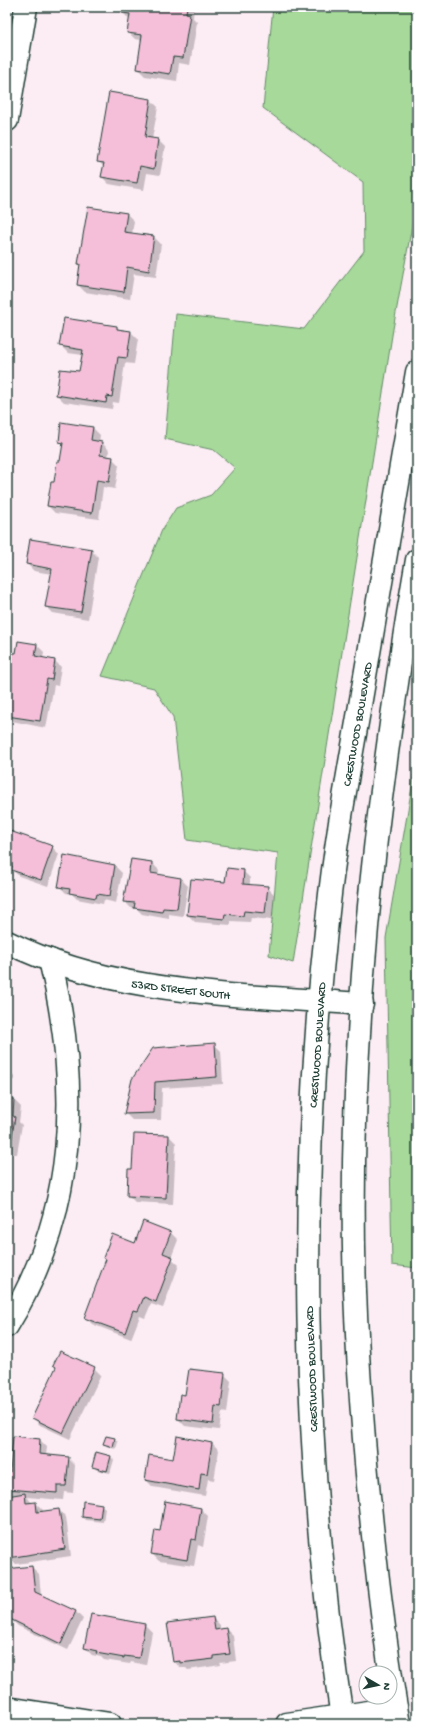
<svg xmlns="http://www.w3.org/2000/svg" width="424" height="1731" font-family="'Gochi Hand',sans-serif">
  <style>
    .green { fill: #a7d99a; stroke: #638b67 }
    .shadow { fill: #0003 }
    .building { fill: #f5bfd9; stroke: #1f3d34 }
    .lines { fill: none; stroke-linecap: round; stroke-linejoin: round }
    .minor-casing { stroke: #1f3d34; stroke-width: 25 }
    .major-casing { stroke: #1f3d34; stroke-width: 25 }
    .minor { stroke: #fff; stroke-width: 22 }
    .major { stroke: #fff; stroke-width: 22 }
    .labels { text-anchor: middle; stroke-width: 3; stroke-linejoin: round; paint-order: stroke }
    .street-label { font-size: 12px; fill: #1f3d34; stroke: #fff }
  </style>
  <rect width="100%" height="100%" fill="#fcecf4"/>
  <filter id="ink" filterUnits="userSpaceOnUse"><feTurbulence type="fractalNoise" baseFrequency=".025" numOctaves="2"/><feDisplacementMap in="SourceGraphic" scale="8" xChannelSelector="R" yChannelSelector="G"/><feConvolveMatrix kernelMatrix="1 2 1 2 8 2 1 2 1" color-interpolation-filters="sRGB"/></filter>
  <g filter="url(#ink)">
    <g class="green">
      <path d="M273 7H417V198L393 329 293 963 269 955 278 853 187 840 173 717 154 688 102 676 162 530 176 508 211 495 235 468 214 450 165 439 176 314 304 329 364 251 363 182 263 108Z"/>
      <path d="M417 757V1268L392 1265 386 938Z"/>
    </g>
    <g class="shadow">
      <path d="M124 7H194L193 18 197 22 190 65 179 63 177 81 145 76 138 69 142 40 135 39 128 32 130 20 123 13Z"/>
      <path d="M151 100 158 107 152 139 158 140 165 147 160 175 147 173 144 190 109 184 102 177 104 167 98 161Z"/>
      <path d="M127 214 134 221 132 234 154 237 161 244 156 277 134 274 130 299 85 292 78 285 81 265 79 264Z"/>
      <path d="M117 327 121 331 131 332 138 339 134 364 125 363 119 403 113 402 112 409 64 402 57 395 80 372 83 355 68 353 61 346Z"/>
      <path d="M93 428 100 435 99 442 102 443 109 450 108 457 112 458 119 465 115 489 103 487 99 519 55 513 48 506 61 462 63 445 60 442Z"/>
      <path d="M91 550 98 557 88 619 53 613 46 606 52 574 34 571 27 564Z"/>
      <path d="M18 642 37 645 44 652 43 658 54 660 61 667 58 686 54 685 46 728 7 720V683Z"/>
      <path d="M7 831 52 847 59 854 48 886 19 876 12 870 7 868Z"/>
      <path d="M65 856 115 866 122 873 116 903 104 900 103 904 77 899 72 894 66 893 59 886Z"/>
      <path d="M152 863 159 870 158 875 181 879 188 886 183 916 169 914V919L142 914 137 909 131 908 124 901Z"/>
      <path d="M243 871 250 878V885L267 887 274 894 272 920 251 918 250 922 231 921V925L195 922 188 915Z"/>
      <path d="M214 1044 221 1051 223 1084 162 1088 161 1120H132L125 1113 133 1079Z"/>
      <path d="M7 1065 15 1079 7 1083Z"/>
      <path d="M7 1100H14L21 1107 19 1122 22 1125 17 1154H10L9 1167H7Z"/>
      <path d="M169 1136 176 1143 173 1204 135 1202 128 1195Z"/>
      <path d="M143 1223 171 1233 178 1240 171 1258 179 1265 163 1308 151 1304 145 1318 140 1316 131 1339 92 1324 85 1317 107 1260 104 1258 135 1244Z"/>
      <path d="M54 1365 94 1368 101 1375 70 1439 40 1425 33 1418 57 1368Z"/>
      <path d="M224 1374 231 1381 227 1413 222 1412 219 1430 185 1426 178 1419 186 1396Z"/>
      <path d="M14 1437 40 1440 47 1447 46 1455 68 1458 75 1465 73 1493 64 1492 63 1500 27 1497 32 1503H36L43 1510V1512L59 1510 66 1517 71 1556 16 1564 9 1557 7 1542V1497L12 1496 7 1491V1473H11Z"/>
      <path d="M114 1439 118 1442 116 1449 108 1447 104 1444Z"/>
      <path d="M212 1443 219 1450 214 1480 208 1479 205 1496 153 1487 146 1480 174 1460Z"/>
      <path d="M111 1457 114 1460 110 1473 97 1470 93 1466Z"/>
      <path d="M166 1503 201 1509 208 1516 203 1547 198 1545 194 1566 159 1561 152 1554 161 1532Z"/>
      <path d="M101 1505 105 1508 103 1522 86 1520 83 1517Z"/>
      <path d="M32 1567 39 1574 41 1596 76 1612 83 1619 68 1650 18 1626 11 1619 7 1570Z"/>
      <path d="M213 1618 220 1625V1630L226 1629 233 1636 236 1661 220 1663 221 1665 188 1670 186 1668H180L174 1661Z"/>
      <path d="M145 1625 152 1632 146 1665 131 1662 130 1664 104 1660 101 1657 92 1655 85 1648Z"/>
    </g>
    <g class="building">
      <path d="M123 7H187L186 13 190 14 183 58 173 57 170 74 137 69 142 35 127 33 130 14 122 13Z"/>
      <path d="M109 92 151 99 145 137 158 139 154 169 140 166 137 183 101 177 104 163 97 162Z"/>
      <path d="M88 207 127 213 124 232 154 236 149 271 127 267 124 292 77 285 80 264H78Z"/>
      <path d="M64 318 117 326V329L131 331 127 358 118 357 112 397 107 396 106 403 56 395 60 369 79 371 83 350 59 346Z"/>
      <path d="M61 422 93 427 91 440 102 442 100 455 113 457 109 482 97 480 92 513 47 506 51 482H54L57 461H60L63 443 59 442Z"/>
      <path d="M30 539 92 549 81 612 45 607 52 569 26 564Z"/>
      <path d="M18 641 37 644 35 656 55 660 52 680 47 679 40 721 7 716V677L13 653H16Z"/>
      <path d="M7 830 53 846 41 880 11 870 12 866 7 864Z"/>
      <path d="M64 855 115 865 110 896 97 894 96 898 69 893 70 889 58 887Z"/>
      <path d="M131 859 152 862 151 873 181 878 177 909 163 908 162 912 134 908 135 903 123 902Z"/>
      <path d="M227 868 244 870 243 884 268 886 265 913 244 911 243 916 225 914 224 919 187 915 191 879 225 882Z"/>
      <path d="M215 1043 217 1077 155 1082 154 1113 124 1114 132 1079 153 1048Z"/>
      <path d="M7 1099H14L13 1116 15 1117 10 1148 7 1147Z"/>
      <path d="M134 1134 169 1135 166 1198 127 1196 128 1169H132Z"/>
      <path d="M143 1221 171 1232 163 1253 173 1257 156 1302 144 1297 138 1311 133 1310 125 1333 84 1318 106 1259 103 1258 112 1234 135 1243Z"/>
      <path d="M60 1351 95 1367 63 1433 32 1418 56 1367 53 1365Z"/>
      <path d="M189 1369 225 1373 221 1407 215 1406 213 1424 177 1419 180 1394 185 1395Z"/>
      <path d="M13 1436 40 1439 39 1454 69 1457 66 1486H57V1493L7 1489V1472H10Z"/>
      <path d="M106 1436 115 1438 113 1447 103 1444Z"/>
      <path d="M177 1436 212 1443 207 1474 201 1473 199 1490 145 1480 149 1455 173 1459Z"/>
      <path d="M96 1452 111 1456 107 1471 92 1467Z"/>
      <path d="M25 1493 26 1503 36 1502 37 1512 59 1509 65 1549 8 1558 7 1496Z"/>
      <path d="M83 1501 102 1504 100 1519 82 1517Z"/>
      <path d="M165 1501 201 1508 196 1540 191 1539 187 1560 151 1554 155 1530 160 1531Z"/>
      <path d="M32 1566 35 1592 76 1611 61 1644 10 1619 7 1596V1569Z"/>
      <path d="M91 1614 145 1624 139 1658 124 1656V1658L96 1653 97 1651 84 1648Z"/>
      <path d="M213 1617 215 1630 226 1628 230 1654 214 1656V1659L180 1663V1661L173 1662 167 1623Z"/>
    </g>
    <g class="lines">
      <defs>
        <g id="minor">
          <path d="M7 120 26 7"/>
          <path d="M7 942C118 997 242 994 362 1004"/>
          <path d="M7 1326C77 1212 81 1087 50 960"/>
          <path d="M7 1708 110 1724"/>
          <path d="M287 1724 396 1708"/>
        </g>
        <g id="major">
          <path d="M343 1724C301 1460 298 1178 328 912 336 835 351 759 364 682 382 579 399 475 417 372"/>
          <path d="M399 1724C387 1659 379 1592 372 1526 364 1448 358 1369 355 1291 347 1046 375 801 417 560"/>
        </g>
      </defs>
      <use href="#minor" class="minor-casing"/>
      <use href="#major" class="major-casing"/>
      <use href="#minor" class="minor"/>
      <use href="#major" class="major"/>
    </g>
  </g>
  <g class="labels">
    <g class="street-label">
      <text transform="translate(357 724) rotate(-80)" y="4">CRESTWOOD BOULEVARD</text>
      <text transform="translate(181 989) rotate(7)" y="4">53RD STREET SOUTH</text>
      <text transform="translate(317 1045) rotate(-86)" y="4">CRESTWOOD BOULEVARD</text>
      <text transform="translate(311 1369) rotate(-92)" y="4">CRESTWOOD BOULEVARD</text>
    </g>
  </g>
  <rect width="424" height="1731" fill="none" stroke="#fff" stroke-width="24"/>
  <rect x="12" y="12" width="400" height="1707" fill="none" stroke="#1f3d34" stroke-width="1.5" filter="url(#ink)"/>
  <g transform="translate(378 1685) rotate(99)"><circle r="19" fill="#ffffff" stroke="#a5b1ae"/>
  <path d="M0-3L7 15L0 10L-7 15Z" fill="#1f3d34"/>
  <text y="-6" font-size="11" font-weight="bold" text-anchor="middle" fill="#1f3d34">N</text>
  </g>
</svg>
